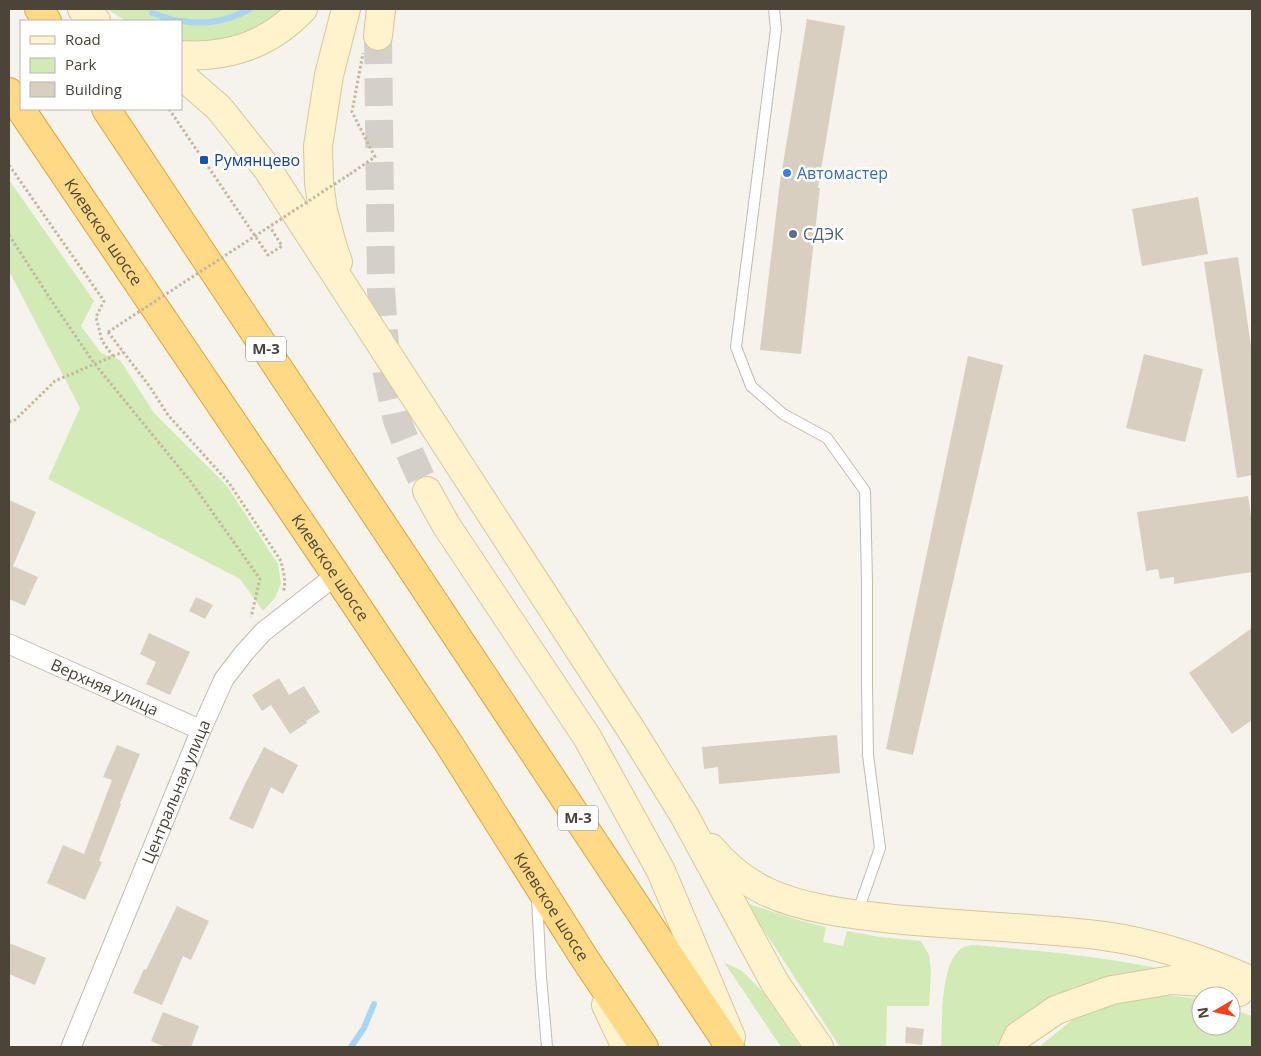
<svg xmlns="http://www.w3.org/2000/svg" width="1261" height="1056" font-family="'Open Sans',sans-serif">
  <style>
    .green { fill: #d2eab5 }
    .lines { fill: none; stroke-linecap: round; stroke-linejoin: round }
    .stream { stroke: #a9d4f2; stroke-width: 6 }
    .building { fill: #d8cfc1 }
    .secondary-tunnel { stroke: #d4d0c8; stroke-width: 28; stroke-dasharray: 28 14; stroke-linecap: butt }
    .service-casing { stroke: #c2bbae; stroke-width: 12 }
    .minor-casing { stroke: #c2bbae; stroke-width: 21 }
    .secondary-casing { stroke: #d6c79b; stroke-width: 30 }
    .trunk-casing { stroke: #e0a43c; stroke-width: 30 }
    .path { stroke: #c4b79f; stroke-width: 3; stroke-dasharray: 2.5 2.5; stroke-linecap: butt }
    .service { stroke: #fff; stroke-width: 10 }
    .minor { stroke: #fff; stroke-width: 19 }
    .secondary { stroke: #fff3cd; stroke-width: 28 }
    .trunk { stroke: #ffd985; stroke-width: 28 }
    .path-bridge { stroke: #c4b79f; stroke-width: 3; stroke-dasharray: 2.5 2.5; stroke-linecap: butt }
    .transit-dot { fill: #1a4fb4; stroke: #fff; stroke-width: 2 }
    .shop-dot { fill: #3f7fe0; stroke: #fff; stroke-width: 2 }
    .service-dot { fill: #5c6f8a; stroke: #fff; stroke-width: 2 }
    .labels { text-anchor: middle; stroke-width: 5; stroke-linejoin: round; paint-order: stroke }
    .shield { fill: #fff; stroke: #817c74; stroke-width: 1 }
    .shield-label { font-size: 15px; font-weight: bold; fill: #4b4439 }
    .transit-label { font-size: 16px; fill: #164399; stroke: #fff; text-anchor: start }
    .shop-label { font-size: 16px; fill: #366cbe; stroke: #fff; text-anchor: start }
    .street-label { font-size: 16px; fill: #4b4439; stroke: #fff }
    .service-label { font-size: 16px; fill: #4e5e75; stroke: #fff; text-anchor: start }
  </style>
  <rect width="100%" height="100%" fill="#f6f3ec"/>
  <g class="green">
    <path d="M107 9H282C254 32 218 46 181 40V21H126Z"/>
    <path d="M9 180 94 301 81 326 101 353 120 360 154 413 227 486 278 564 281 583 275 598 263 611 240 579 48 479 80 408 9 271Z"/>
    <path d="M746 903 798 920 826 927 823 942 843 946 847 931 880 937 921 941 929 955 931 971 929 1006H887L886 1047H840Z"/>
    <path d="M973 945C1035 950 1096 956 1157 968L1111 975 1054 995 1010 1023 997 1047H941C943 1022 939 964 962 948 965 946 969 946 973 945Z"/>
    <path d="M724 962 742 971 764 993 800 1047H781Z"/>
    <path d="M1155 994 1201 999V1026H1231V1008L1251 1016 1252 1017V1047H1039L1077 1016 1126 998Z"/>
  </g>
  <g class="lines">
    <g class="stream">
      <path d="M152 13 173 20 180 21"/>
      <path d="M181 21C207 25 227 21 250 9"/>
      <path d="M351 1047 364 1028 374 1004"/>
    </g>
  </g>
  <g class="building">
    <path d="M807 19 845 26 818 188H820L801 354 760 350 780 182Z"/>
    <path d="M1198 197 1208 254 1142 266 1132 209Z"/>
    <path d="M1238 257 1252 353V475L1237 478 1204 262Z"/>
    <path d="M1144 354 1203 369 1185 442 1126 428Z"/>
    <path d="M968 356 1003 365 913 755 886 749Z"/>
    <path d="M1248 496 1252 523V572L1174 584V577L1160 579 1158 569 1146 571 1137 512Z"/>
    <path d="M9 500 36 512 13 566 38 577 25 606 9 599Z"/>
    <path d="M196 597 213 605 205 619 189 611Z"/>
    <path d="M1252 628V720L1232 734 1189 673Z"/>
    <path d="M149 633 190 652 170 695 146 684 156 662 140 654Z"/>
    <path d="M279 678 289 695 304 686 320 712 306 721 307 723 290 734 271 705 262 711 252 695Z"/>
    <path d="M837 735 840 773 719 784 718 767 704 769 702 747Z"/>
    <path d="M117 745 140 754 120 803 121 804 99 861 102 862 85 900 47 883 63 845 84 854 112 780 103 777Z"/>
    <path d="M264 747 298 765 283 794 271 787 253 829 229 819 244 786Z"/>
    <path d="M177 906 209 921 191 960 183 956 162 1005 133 993 144 969 146 970Z"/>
    <path d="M9 943 46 958 35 985 9 974Z"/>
    <path d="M163 1012 199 1026 191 1047H165L151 1041Z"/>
    <path d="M906 1027 924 1029 922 1045 905 1043Z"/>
  </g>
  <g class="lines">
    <path class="secondary-tunnel" d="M378 36 381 289 387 374 397 420 412 458 427 491"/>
    <defs>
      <g id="service">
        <path d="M774 9 776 29 736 347 751 386 783 414 827 438 865 491 867 582V685L868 755 880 848 857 914"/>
        <path d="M537 899 541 976 547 1047"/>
      </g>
      <g id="minor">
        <path id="s1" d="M9 644 201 730"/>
        <path id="s2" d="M71 1047 201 730 224 679 244 653 263 632 336 575"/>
      </g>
      <g id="secondary">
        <path d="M82 9 96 21"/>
        <path d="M378 36 381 9"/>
        <path d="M181 55C230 58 269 44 303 9"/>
        <path d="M181 75 219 108 266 167 632 731 684 815 775 983 819 1047"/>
        <path d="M338 262 333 248 323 211 319 182 318 146 329 75 346 9"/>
        <path d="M427 491 446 525 587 737 661 871 731 1037"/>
        <path d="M711 848C726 866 746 882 767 892 801 908 848 914 885 918 958 926 1032 927 1104 936 1156 943 1205 960 1252 981"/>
        <path d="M606 1005 626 1047"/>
        <path d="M1013 1047 1018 1036 1056 1010 1112 990 1172 980 1217 983 1239 992"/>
      </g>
      <g id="trunk">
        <path d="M39 9 47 21"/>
        <path id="s3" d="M9 92 336 575 449 744 583 956 644 1047"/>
        <path d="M106 109 730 1047"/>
      </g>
    </defs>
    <use href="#service" class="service-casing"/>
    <use href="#minor" class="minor-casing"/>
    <use href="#secondary" class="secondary-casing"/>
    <use href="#trunk" class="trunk-casing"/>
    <g class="path">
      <path d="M169 109 268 255 282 246 270 227"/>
      <path d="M9 165 104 301 96 317 102 341 113 356"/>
      <path d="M350 174 375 157 352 112 363 53"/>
      <path d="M9 235 55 306 94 363 191 482 260 579 251 617"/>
      <path d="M108 332 150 387 168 415 229 483 281 561C283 571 287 582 283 592"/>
      <path d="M9 422 15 420 55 381 123 352"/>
    </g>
    <use href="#service" class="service"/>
    <use href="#minor" class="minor"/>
    <use href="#secondary" class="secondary"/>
    <use href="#trunk" class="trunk"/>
    <path class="path-bridge" d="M108 332 350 174"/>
  </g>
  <rect class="transit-dot" x="199" y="155" width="10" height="10" rx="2.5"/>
  <circle class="shop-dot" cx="787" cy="173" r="5"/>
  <circle class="service-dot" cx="793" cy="234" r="5"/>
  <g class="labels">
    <g class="shield">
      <rect x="246" y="336.5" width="40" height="25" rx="4"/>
      <rect x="558" y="805.5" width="40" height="25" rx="4"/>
    </g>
    <g class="shield-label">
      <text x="266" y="354">М-3</text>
      <text x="578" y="823">М-3</text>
    </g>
    <g class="transit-label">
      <text x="214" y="166">Румянцево</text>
    </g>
    <g class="shop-label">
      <text x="797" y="179">Автомастер</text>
    </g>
    <g class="street-label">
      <text dy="6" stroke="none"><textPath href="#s3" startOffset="169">Киевское шоссе</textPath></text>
      <text dy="6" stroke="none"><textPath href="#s3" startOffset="574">Киевское шоссе</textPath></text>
      <text dy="6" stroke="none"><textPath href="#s1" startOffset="105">Верхняя улица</textPath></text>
      <text dy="6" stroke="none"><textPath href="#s2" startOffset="276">Центральная улица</textPath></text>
      <text dy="6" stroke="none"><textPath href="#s3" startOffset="979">Киевское шоссе</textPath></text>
    </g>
    <g class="service-label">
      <text x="803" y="240">СДЭК</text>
    </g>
  </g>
  <rect width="1261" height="1056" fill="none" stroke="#4b4439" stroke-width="20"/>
  <rect x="20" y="20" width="162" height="90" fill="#ffffff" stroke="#b7b4b0"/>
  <rect x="30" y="36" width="25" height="8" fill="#fff3cd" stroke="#b7b4b0"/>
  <text x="65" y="45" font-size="15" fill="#4b4439">Road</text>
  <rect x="30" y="58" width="25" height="15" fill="#d2eab5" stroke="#b7b4b0"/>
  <text x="65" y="70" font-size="15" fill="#4b4439">Park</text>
  <rect x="30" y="82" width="25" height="15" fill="#d8cfc1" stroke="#b7b4b0"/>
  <text x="65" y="95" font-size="15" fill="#4b4439">Building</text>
  <g transform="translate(1216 1011) rotate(261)"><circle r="24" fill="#ffffff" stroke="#b7b4b0"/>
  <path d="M0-4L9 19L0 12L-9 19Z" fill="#fc3f1d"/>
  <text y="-8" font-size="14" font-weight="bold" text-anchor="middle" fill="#4b4439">N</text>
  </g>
</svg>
